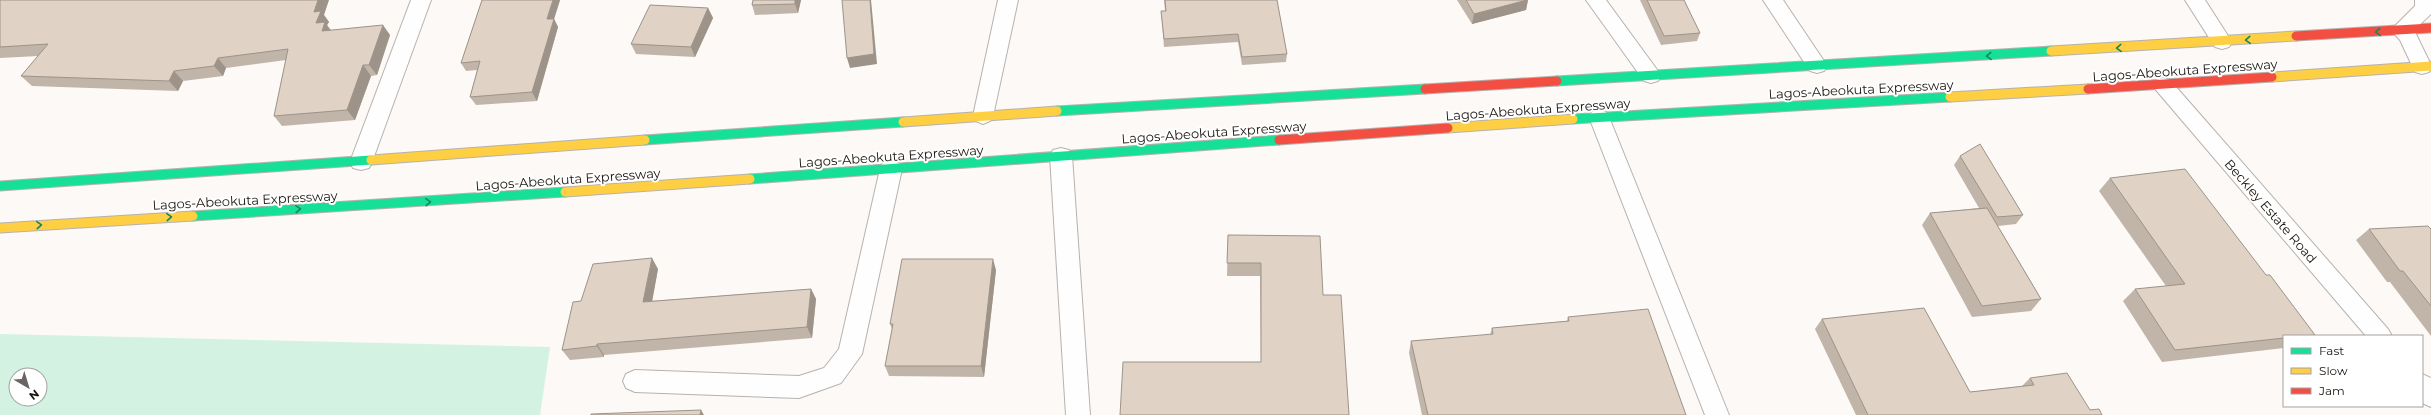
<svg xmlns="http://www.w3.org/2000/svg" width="2431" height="415" font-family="Montserrat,sans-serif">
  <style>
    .green { fill: #d3f2e1; fill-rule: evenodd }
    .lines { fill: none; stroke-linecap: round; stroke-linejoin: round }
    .street-casing { stroke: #b6b2ae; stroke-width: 2 }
    .fast-casing { stroke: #b6b2ae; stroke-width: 11 }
    .slow-casing { stroke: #b6b2ae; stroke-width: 11 }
    .jam-casing { stroke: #b6b2ae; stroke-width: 11 }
    .street { fill: #fffefe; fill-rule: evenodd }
    .fast { stroke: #16e098; stroke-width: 9 }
    .slow { stroke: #ffcf43; stroke-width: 9 }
    .jam { stroke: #f24e42; stroke-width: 9 }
    .wall { fill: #c1b5a9 }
    .shaded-wall { fill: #9d9389 }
    .building { fill: #e0d2c4; stroke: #9d9389 }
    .oneway { stroke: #18855b }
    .labels { text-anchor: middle; stroke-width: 4; stroke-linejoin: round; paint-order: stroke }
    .street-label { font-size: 13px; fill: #1b1611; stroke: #fff }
  </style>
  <rect width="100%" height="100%" fill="#fcf9f6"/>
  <path class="green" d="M0 334 550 347 540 415H0ZM16 375H40V399H16Z"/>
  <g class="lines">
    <defs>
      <g id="street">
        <path d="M411 0H431L372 162 369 168 361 170 353 168 350 162Z"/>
        <path d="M998 0H1018L993 116 990 121 983 124 976 121 973 116Z"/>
        <path d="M1586 0H1606L1658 71 1661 76 1658 81 1651 83 1644 81Z"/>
        <path d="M1763 0H1783L1824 61 1827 66 1824 71 1817 73 1810 71Z"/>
        <path d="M2185 0H2205L2232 42 2229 47 2222 49 2215 47Z"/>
        <path d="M2415 0H2431V14L2414 30 2431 65 2429 72 2422 74 2415 72 2400 40 2391 30 2415 6Z"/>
        <path d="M2163 78 2170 80 2388 329 2392 336H2366L2156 90 2153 85 2156 80Z"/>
        <path d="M1599 109 1606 112 1609 117 1729 415H1705L1589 117 1592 112Z"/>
        <path d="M1061 148 1069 150 1072 156 1090 415H1066L1050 156 1053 150Z"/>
        <path d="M891 161 899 163 902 169 862 354 841 383 799 398 635 392 626 388 623 381 626 374 635 370 799 376 824 368 839 349 880 169 883 163Z"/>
        <path d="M2422 374 2431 378V407L2422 403Z"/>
      </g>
      <g id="fast">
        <path d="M1557 81 2051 51"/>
        <path d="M1057 111 1425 89"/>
        <path d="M1573 119 1950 97"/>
        <path d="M645 140 903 122"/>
        <path d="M750 179 1279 140"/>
        <path d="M0 186 371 160"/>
        <path d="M193 216 565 192"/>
      </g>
      <g id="slow">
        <path d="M2051 51 2296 36"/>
        <path d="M2272 77 2431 66"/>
        <path d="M1950 97 2088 89"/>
        <path d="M903 122 1057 111"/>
        <path d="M1448 128 1573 119"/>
        <path d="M371 160 645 140"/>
        <path d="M565 192 750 179"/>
        <path d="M0 228 193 216"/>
      </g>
      <g id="jam">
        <path d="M2296 36 2431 28"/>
        <path d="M1425 89 1557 81"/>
        <path d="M2088 89 2272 77"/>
        <path d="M1279 140 1448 128"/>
      </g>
    </defs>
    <use href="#street" class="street-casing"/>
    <use href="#fast" class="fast-casing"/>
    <use href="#slow" class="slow-casing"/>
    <use href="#jam" class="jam-casing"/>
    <use href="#street" class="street"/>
    <use href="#fast" class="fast"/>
    <use href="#slow" class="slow"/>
    <use href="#jam" class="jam"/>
  </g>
  <g class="wall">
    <path d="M0 0 324 15 329 22 327 25 331 30 390 35 377 75 371 76 355 120 282 126 274 116 286 60 226 68 223 76 183 81 178 91 32 86 21 76 38 56 0 58Z"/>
    <path d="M482 0H560L554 19 558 27 537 101 476 105 470 97 477 70 466 71 461 63Z"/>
    <path d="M753 0H801L798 13 755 15 752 5Z"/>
    <path d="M1164 0H1277L1287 54 1286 62 1242 65 1238 42 1164 47 1161 11H1165Z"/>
    <path d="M1457 0H1528L1526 10 1472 24Z"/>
    <path d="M1640 0H1684L1700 33 1697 41 1661 45Z"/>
    <path d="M708 8 713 18 695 57 636 54 631 44Z"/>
    <path d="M1960 156 2023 215 2016 224 1998 226 2041 299 2031 311 1972 317 1922 225 1930 213 1979 208 1954 165Z"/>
    <path d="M2110 178 2266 275 2315 335 2313 336H2284V348L2162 362 2123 301 2135 289 2166 286 2099 191Z"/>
    <path d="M2369 229H2431V336L2390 282H2387L2356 240Z"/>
    <path d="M1228 235 1323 295 1349 415 1261 362 1260 276H1227Z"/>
    <path d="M658 269 652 301 811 289 816 299 812 338 604 355V357L570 360 562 350 581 301Z"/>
    <path d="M996 270 984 377 889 376 885 366 892 329 890 324Z"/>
    <path d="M1568 317 1686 415H1422L1409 353 1411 341 1490 335 1492 328 1567 321Z"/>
    <path d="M1822 319 1970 392 2022 386 2030 378 2090 410 2102 415H1856L1815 329Z"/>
  </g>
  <g class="shaded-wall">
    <path d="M318 0H329L324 15 329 22 327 25 332 33 324 34 316 23 314 12Z"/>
    <path d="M553 0H560L554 19 558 27 537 101 532 92 547 19Z"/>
    <path d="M795 0H801L798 13 795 4Z"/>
    <path d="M870 0H871L877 64 850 68 847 58Z"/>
    <path d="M1528 0 1526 10 1472 24 1474 14Z"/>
    <path d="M708 8 713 18 695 57 691 47Z"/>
    <path d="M383 25 390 35 377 75 369 65Z"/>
    <path d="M218 58 226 68 223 76 214 66Z"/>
    <path d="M363 65 371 76 355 120 347 110Z"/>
    <path d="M174 71 183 81 178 91 169 81Z"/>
    <path d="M652 258 658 269 650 313 643 302Z"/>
    <path d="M993 259 996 270 984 377 981 366Z"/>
    <path d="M811 289 816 299 812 338 807 327Z"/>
    <path d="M597 344 604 355V357L597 346Z"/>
    <path d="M701 410 704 415H700Z"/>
  </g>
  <g class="building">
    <path d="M0 0H318L314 12 321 11 316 23 325 22 322 31 383 25 369 65H363L347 110 274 116 288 49 218 58 214 66 174 71 169 81 21 76 48 44 0 47Z"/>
    <path d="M482 0H553L547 19H554L532 92 470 97 480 61 461 63Z"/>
    <path d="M753 0H795V4L752 5Z"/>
    <path d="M842 0H870L874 54 847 58Z"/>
    <path d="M1165 0H1277L1287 54 1242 57 1238 34 1164 39 1161 11H1166Z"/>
    <path d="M1466 0H1527L1474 14Z"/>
    <path d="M1647 0H1684L1700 33 1664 36Z"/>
    <path d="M650 5 708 8 691 47 631 44Z"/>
    <path d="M1980 144 2023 215 1997 217 1960 156Z"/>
    <path d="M2185 169 2266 275H2270L2315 335 2306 336H2284V338L2175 350 2135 289 2185 284 2110 178Z"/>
    <path d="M1987 208 2041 299 1982 306 1930 213Z"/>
    <path d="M2428 226 2431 229V306L2403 271H2400L2369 229Z"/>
    <path d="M1228 235 1320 236 1323 295H1341L1349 415H1120L1123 362H1261V263H1227Z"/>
    <path d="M652 258 643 302 811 289 807 327 597 344V346L562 350 573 302 581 301 593 264Z"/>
    <path d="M902 259H993L981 366H885L893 324H890Z"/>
    <path d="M1924 308 1970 392 2034 385 2030 378 2067 373 2090 410 2099 409 2102 415H1868L1822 319Z"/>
    <path d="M1648 309 1686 415H1428L1411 341 1493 334 1492 328 1569 321 1568 317Z"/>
    <path d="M701 410 700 415H591V414Z"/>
  </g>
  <defs><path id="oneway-chevron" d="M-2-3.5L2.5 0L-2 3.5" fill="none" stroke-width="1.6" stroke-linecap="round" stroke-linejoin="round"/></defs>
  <g class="oneway">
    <use href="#oneway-chevron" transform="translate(2378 32) rotate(176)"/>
    <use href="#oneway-chevron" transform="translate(2248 40) rotate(176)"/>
    <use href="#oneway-chevron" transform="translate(2119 48) rotate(177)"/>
    <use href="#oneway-chevron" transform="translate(1989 56) rotate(177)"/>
    <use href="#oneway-chevron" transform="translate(428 202) rotate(-3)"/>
    <use href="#oneway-chevron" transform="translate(298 209) rotate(-3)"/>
    <use href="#oneway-chevron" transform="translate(169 217) rotate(-3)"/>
    <use href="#oneway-chevron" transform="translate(39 225) rotate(-4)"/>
  </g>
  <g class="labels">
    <g class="street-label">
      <text transform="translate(2185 70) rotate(-4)" y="5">Lagos-Abeokuta Expressway</text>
      <text transform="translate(1861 89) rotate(-3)" y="5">Lagos-Abeokuta Expressway</text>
      <text transform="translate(1538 109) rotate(-4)" y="5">Lagos-Abeokuta Expressway</text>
      <text transform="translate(1214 132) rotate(-4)" y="5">Lagos-Abeokuta Expressway</text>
      <text transform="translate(891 156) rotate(-4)" y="5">Lagos-Abeokuta Expressway</text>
      <text transform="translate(568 179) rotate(-4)" y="5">Lagos-Abeokuta Expressway</text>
      <text transform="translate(245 200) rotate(-3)" y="5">Lagos-Abeokuta Expressway</text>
      <text transform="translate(2271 211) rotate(49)" y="5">Beckley Estate Road</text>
    </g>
  </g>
  <rect x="2283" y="335" width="140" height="72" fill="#ffffff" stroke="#a4a2a0"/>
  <rect x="2291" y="348" width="20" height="6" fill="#16e098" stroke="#a4a2a0"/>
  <text x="2319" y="355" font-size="12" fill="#1b1611">Fast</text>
  <rect x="2291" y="368" width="20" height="6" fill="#ffcf43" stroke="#a4a2a0"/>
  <text x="2319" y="375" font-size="12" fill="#1b1611">Slow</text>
  <rect x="2291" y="388" width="20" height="6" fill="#f24e42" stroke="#a4a2a0"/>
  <text x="2319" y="395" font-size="12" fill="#1b1611">Jam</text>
  <g transform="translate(28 387) rotate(142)"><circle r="19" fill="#ffffff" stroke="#a4a2a0"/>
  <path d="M0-3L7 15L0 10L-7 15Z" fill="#6a6561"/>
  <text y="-6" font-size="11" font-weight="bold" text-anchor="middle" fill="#1b1611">N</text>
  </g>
</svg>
